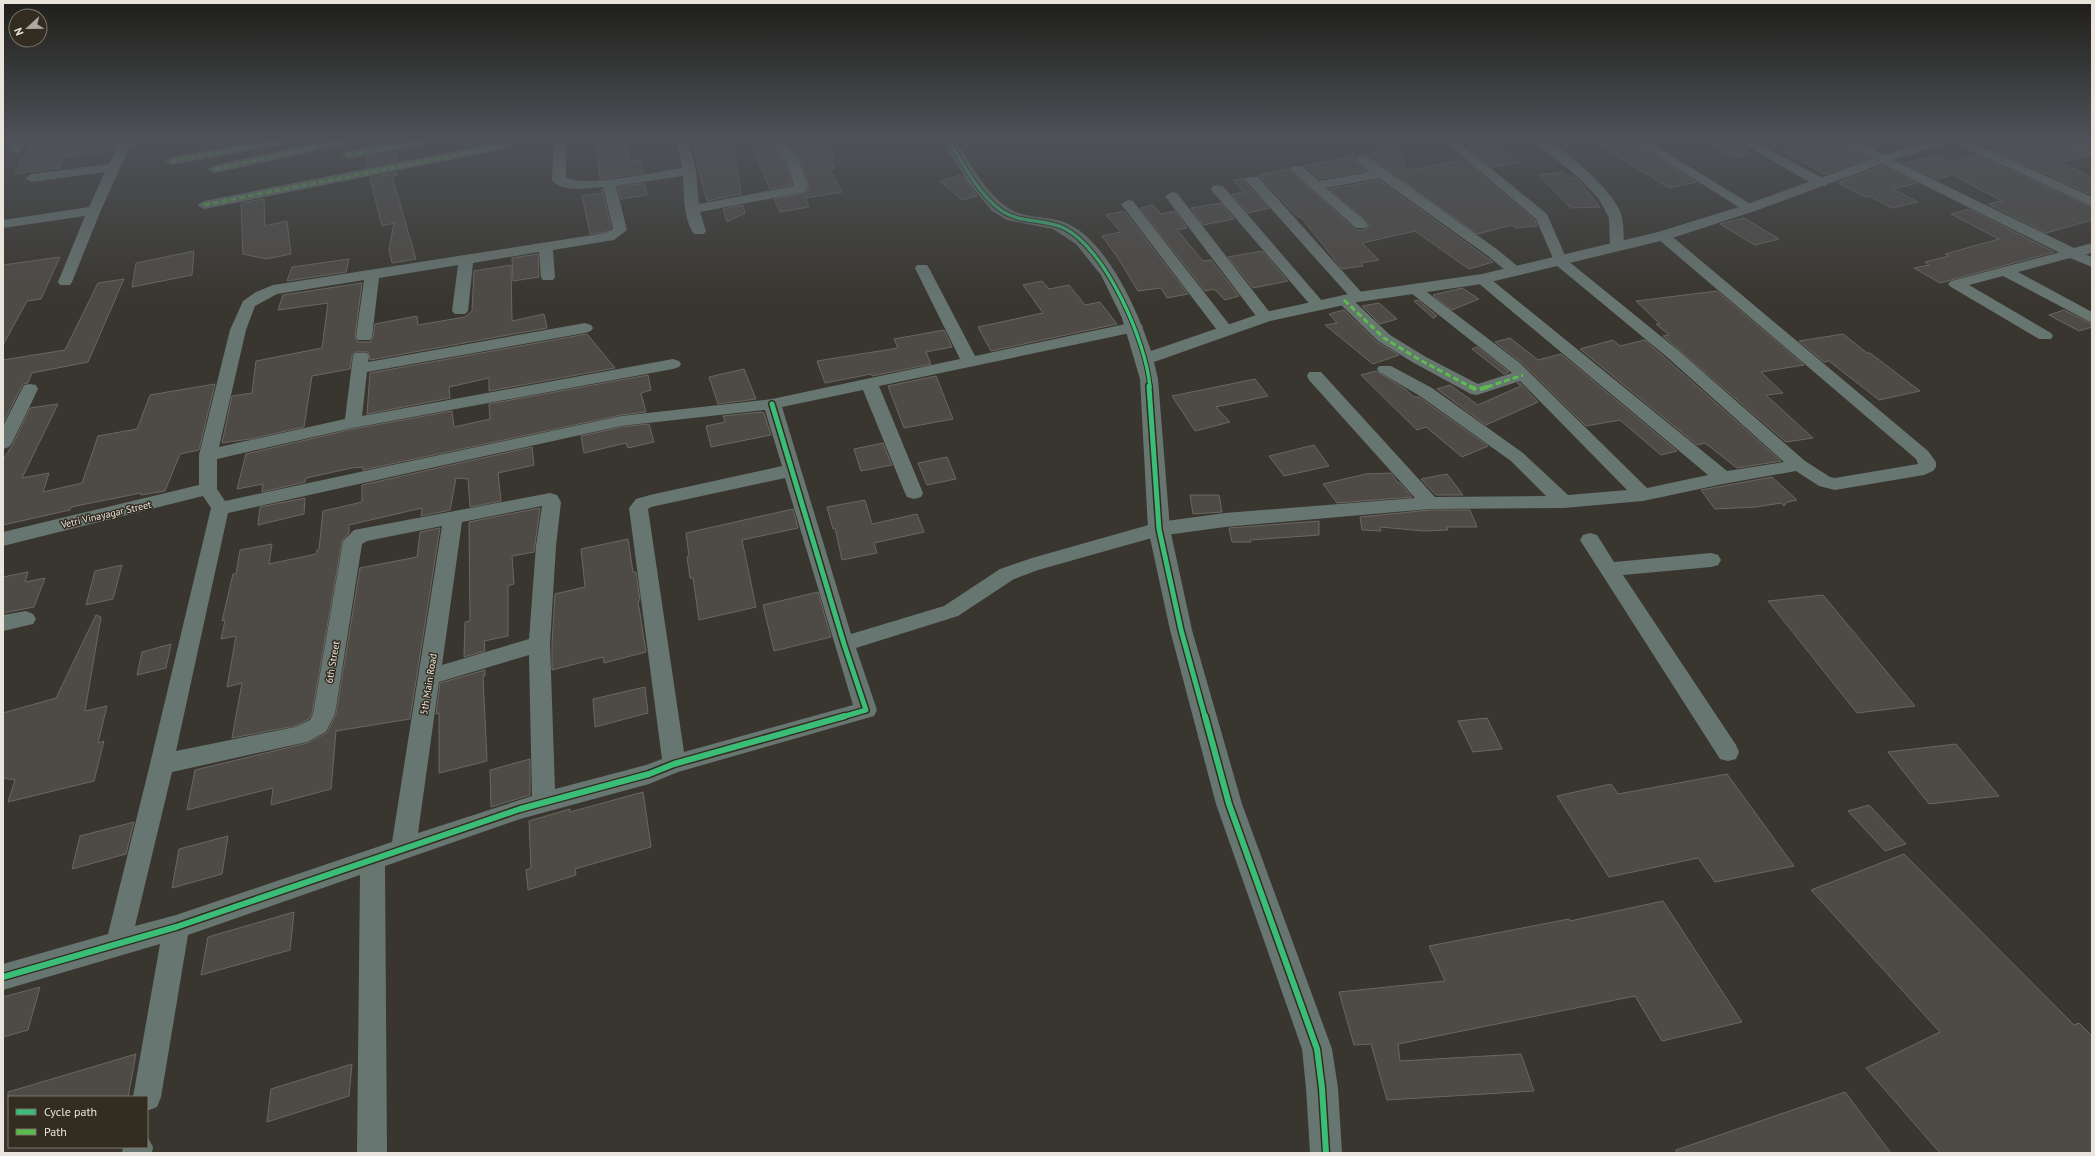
<svg xmlns="http://www.w3.org/2000/svg" width="2095" height="1156" font-family="'PT Sans',sans-serif">
  <style>
    .building { fill: #4e4a45; stroke: #6a6762 }
    .lines { fill: none; stroke-linecap: round; stroke-linejoin: round }
    .minor { fill: #687671; fill-rule: evenodd }
    .tertiary { fill: #687671; fill-rule: evenodd }
    .quiet-far1 { stroke: #5cbc4b; stroke-width: 3; stroke-dasharray: 6 3; stroke-linecap: butt }
    .quiet { stroke: #5cbc4b; stroke-width: 4; stroke-dasharray: 8 4; stroke-linecap: butt }
    .cycleway-far2-casing { stroke: #332d21; stroke-width: 5.5 }
    .cycleway-far1-casing { stroke: #332d21; stroke-width: 8 }
    .cycleway-casing { stroke: #332d21; stroke-width: 9 }
    .cycleway-far2 { stroke: #3abd76; stroke-width: 3.5 }
    .cycleway-far1 { stroke: #3abd76; stroke-width: 5 }
    .cycleway { stroke: #3abd76; stroke-width: 6 }
    .labels { text-anchor: middle; stroke-width: 3; stroke-linejoin: round; paint-order: stroke }
    .street-label { font-size: 10px; fill: #e9e5dd; stroke: #332d21 }
  </style>
  <rect width="100%" height="100%" fill="#39362f"/>
  <g class="building">
    <path d="M35 139H116V145L114 150 66 157 59 168 15 174 32 142Z"/>
    <path d="M369 139H395V141L368 146Z"/>
    <path d="M595 139H626L629 161 640 160 643 173 600 179Z"/>
    <path d="M691 139H732L741 194 707 201Z"/>
    <path d="M749 139H769L787 164 792 185 770 189Z"/>
    <path d="M784 139H823L834 158 830 159 835 168 830 169 842 192 805 198 809 207 780 212 774 199 805 193 809 186 801 162Z"/>
    <path d="M1459 139H1490L1519 163 1491 167Z"/>
    <path d="M1590 139H1629L1696 182 1669 188Z"/>
    <path d="M1700 139H1734L1745 147 1746 155 1735 158Z"/>
    <path d="M1833 139H1838L1840 143 1870 158 1825 174 1782 151Z"/>
    <path d="M1991 139H2055L2057 143 2088 156 2060 162 2092 177V195L1993 150 2008 147Z"/>
    <path d="M1393 149 1404 158V171L1464 160 1535 220 1537 226 1516 228 1512 225 1477 234 1366 155Z"/>
    <path d="M396 152V161L367 167V157Z"/>
    <path d="M1976 155 2092 207V220L2046 233 1988 204 2002 201 1953 175 1936 179 1903 163 1938 156 1949 162Z"/>
    <path d="M1354 156V160L1367 171 1319 179 1305 166Z"/>
    <path d="M1882 166 1917 183 1893 189 1918 202 1892 208 1869 196 1865 197 1840 184 1842 183 1839 182Z"/>
    <path d="M1289 169 1356 230H1366L1369 224 1329 189 1379 180 1493 262 1469 269 1415 231 1362 243 1379 260 1361 263 1363 266 1342 269 1301 217H1298L1286 205 1258 175Z"/>
    <path d="M397 172V175L392 176 416 259 392 263 389 250 394 223 382 226 370 178Z"/>
    <path d="M1562 172 1571 178H1577L1600 207 1571 208 1539 175Z"/>
    <path d="M960 175 964 178 977 196 962 200 940 181Z"/>
    <path d="M1246 178 1247 184 1269 208 1248 213 1232 194 1244 192 1233 180Z"/>
    <path d="M644 183 647 195 621 199 618 187Z"/>
    <path d="M602 189 611 228 605 232 590 234 582 196 602 193Z"/>
    <path d="M264 199 265 226 287 221 291 254 266 259 243 254 241 203Z"/>
    <path d="M1221 203 1234 219 1203 225 1191 208Z"/>
    <path d="M743 205 745 213 727 222 723 209Z"/>
    <path d="M1153 205 1161 214 1175 211 1187 228 1177 230 1203 261 1211 260 1239 296 1225 300 1214 289 1205 291 1140 208Z"/>
    <path d="M1969 209 2054 252 1940 283 1914 268 1929 265 1925 262 1949 256 1945 254 1999 239 1951 214Z"/>
    <path d="M1124 211 1188 294 1167 298 1161 288 1138 291 1118 258 1102 236 1121 232 1106 215Z"/>
    <path d="M1744 218 1779 239 1755 245 1720 224Z"/>
    <path d="M194 251 192 275 132 287 136 263Z"/>
    <path d="M1262 251 1288 281 1253 288 1228 257Z"/>
    <path d="M538 254 539 277 513 281 512 258Z"/>
    <path d="M60 257 41 299 27 301 3 345V265Z"/>
    <path d="M349 259 346 272 287 281 292 267Z"/>
    <path d="M511 265 512 321 544 314 547 328 370 360 368 352H355L352 356 350 369 312 376 304 427 250 439 222 443 232 396 252 393 256 361 322 348 328 303 278 310 283 295 362 283 355 337 358 342H370L373 337 375 324 417 316 418 325 465 317 472 311 474 271Z"/>
    <path d="M124 279 88 362 32 373 28 383 23 384 3 423V360L65 350 98 283Z"/>
    <path d="M1042 281 1049 289 1069 285 1085 305 1100 302 1117 324 991 351 978 327 1043 313 1023 285Z"/>
    <path d="M1462 288 1479 299 1452 310 1433 295Z"/>
    <path d="M1717 291 1804 365 1761 372 1783 393 1766 395 1813 438 1786 442 1663 336 1669 335 1656 324H1660L1636 301Z"/>
    <path d="M1418 300 1437 316 1433 318 1414 301Z"/>
    <path d="M1379 303 1397 319 1380 324 1362 306Z"/>
    <path d="M1344 310 1377 342 1399 355 1373 364 1325 325 1337 323 1329 314Z"/>
    <path d="M2064 310 2092 324V327L2079 331 2049 315Z"/>
    <path d="M944 330 952 347 926 352 931 364 872 376 871 374 825 383 817 361 898 348 894 339Z"/>
    <path d="M587 334 615 368 489 391V378L449 387 450 398 367 414 370 373Z"/>
    <path d="M1843 334 1867 353H1870L1920 391 1879 400 1829 361 1824 362 1799 341Z"/>
    <path d="M1510 338 1538 360 1561 354 1677 451 1661 455 1620 420 1586 426 1521 362 1495 342Z"/>
    <path d="M1613 340 1620 346 1645 340 1781 461 1737 468 1705 443 1697 445 1580 349Z"/>
    <path d="M1477 347 1509 372 1504 374 1472 349Z"/>
    <path d="M744 369 756 399 718 404 709 377Z"/>
    <path d="M1376 371 1405 389 1414 397H1419L1488 446 1462 457 1426 427 1417 430 1361 375Z"/>
    <path d="M648 375 651 390 641 393 646 412 621 415 363 470V467L352 468 306 478 305 482 262 492 263 484 237 489 246 454 353 429 452 411 454 427 490 419 489 404Z"/>
    <path d="M936 376 953 419 904 428 888 386Z"/>
    <path d="M1255 379 1268 396 1216 407 1230 422 1195 431 1172 396Z"/>
    <path d="M1517 383H1520L1538 402 1486 425 1437 389 1450 385 1478 405 1521 386Z"/>
    <path d="M215 384 199 450 180 454 165 491 141 495V493L71 507 70 510 3 525V460L13 444 30 408 58 404 22 478 49 473 43 492 82 483 98 436 137 429 150 395Z"/>
    <path d="M762 412 764 413 771 435 711 447 706 426 725 422 723 416Z"/>
    <path d="M649 424 654 442 628 448 626 443 584 453 581 436 621 427Z"/>
    <path d="M883 443 892 465 861 471 854 449Z"/>
    <path d="M1314 445 1329 466 1284 476 1269 456Z"/>
    <path d="M532 447 534 465 498 473 501 501 470 507 468 479 456 478 450 510 421 516 422 508 349 525V533L342 541 312 714 309 719 295 726 232 738 242 683 227 687 236 636 221 639 225 620 222 621 233 574H236L240 550 272 544 269 564 316 554 317 550 319 549 323 511 362 502V485Z"/>
    <path d="M947 457 956 479 927 485 918 463Z"/>
    <path d="M1391 473 1398 483H1400L1412 497 1337 503 1323 484 1366 474Z"/>
    <path d="M1447 474 1463 495H1436L1421 479Z"/>
    <path d="M1772 477 1797 500 1787 502 1784 506 1781 503 1756 507 1715 509 1701 490Z"/>
    <path d="M1190 495H1219L1222 512 1193 514Z"/>
    <path d="M305 498 304 514 258 525 260 507Z"/>
    <path d="M865 500 872 524 917 514 924 532 874 543 877 553 842 560 835 528 833 529 827 507Z"/>
    <path d="M540 508 534 552 512 556 514 584 508 586V636L484 641 485 651 464 657 465 622 470 621 469 522Z"/>
    <path d="M793 509 798 528 742 540 756 607 699 620 693 578H690L687 557 689 556 686 533Z"/>
    <path d="M1430 510H1470L1477 527H1447L1448 530 1424 531 1380 527 1381 531 1362 530 1360 517Z"/>
    <path d="M1319 521V535L1250 540 1251 542H1232L1229 528Z"/>
    <path d="M440 528 410 719 336 731 331 789 271 805 273 788 187 810 195 770 307 743 327 733 336 714 360 568 417 557 420 532Z"/>
    <path d="M628 539 633 572H636L640 600 638 601 646 652 604 663 603 657 552 670V644L555 594 585 587 581 549Z"/>
    <path d="M122 565 113 599 86 605 95 571Z"/>
    <path d="M28 572 25 582 45 578 34 607 3 613V577Z"/>
    <path d="M818 592 831 637 774 651 763 605Z"/>
    <path d="M1823 595 1915 706 1857 713 1768 601Z"/>
    <path d="M96 615 101 617 85 711 107 706 98 743 104 741 94 781 8 802 15 780 3 778V713L56 698Z"/>
    <path d="M171 644 166 668 137 675 142 652Z"/>
    <path d="M485 670V676H483L487 761 439 773V713L436 714 440 683Z"/>
    <path d="M645 687 648 713 595 727 593 699Z"/>
    <path d="M1487 718 1502 749 1473 752 1458 721Z"/>
    <path d="M1956 744 1999 796 1929 804 1888 752Z"/>
    <path d="M530 759V795L491 807 490 770Z"/>
    <path d="M1727 774 1794 866 1715 882 1698 858 1609 877 1557 796 1611 784 1618 794Z"/>
    <path d="M643 792 651 847 575 869 576 875 528 890 526 870 531 868 529 821 570 809V812Z"/>
    <path d="M1869 805 1906 844 1885 851 1848 811Z"/>
    <path d="M134 822 126 854 72 869 80 836Z"/>
    <path d="M228 836 222 874 172 888 179 849Z"/>
    <path d="M1904 854 2074 1025 2079 1023 2092 1036V1153H1940L1866 1068 1940 1032 1811 890Z"/>
    <path d="M1663 901 1742 1022 1662 1041 1635 996 1398 1044 1400 1061 1521 1054 1534 1091 1387 1100 1371 1044 1354 1045 1339 992 1445 981 1429 946 1569 919 1570 921Z"/>
    <path d="M294 912 290 950 201 975 208 937Z"/>
    <path d="M40 987 28 1030 3 1037V997Z"/>
    <path d="M136 1054 128 1097H8V1092Z"/>
    <path d="M352 1064 349 1096 267 1122 271 1089Z"/>
    <path d="M1845 1092 1891 1153H1676V1150Z"/>
  </g>
  <g class="lines">
    <g class="minor">
      <path d="M15 139H27L20 152 15 153 9 149Z"/>
      <path d="M121 139H133L101 210 72 282 70 285H60L58 282 85 216 3 228V220L89 207 105 172 32 182 25 178 32 174 109 164Z"/>
      <path d="M275 139H288L289 141 283 145 171 165 165 161 171 157Z"/>
      <path d="M335 139 352 140 346 144 215 173 208 169 215 165Z"/>
      <path d="M417 139H443L437 143 347 159 341 155 347 151Z"/>
      <path d="M554 139H566V178C592 187 653 172 682 168L676 139H688L696 171 699 204 794 186 788 163 770 139H782L800 163 808 186 805 192 800 193 700 212 706 231 704 234H694C683 218 684 194 683 176L616 186 627 230 614 240 553 250 555 277 553 280H543L541 277 539 252 473 263 468 311 465 314H455L452 311 458 265 379 278 372 337 370 340H358L356 337 364 280 277 294 255 306 246 330 219 447 345 419 353 356 355 353H367L369 356 368 362 585 323 591 325 593 328 591 331 585 333 367 372 362 416 673 359 679 361 681 364 679 367 673 369 353 428 217 459V489L225 501 621 416 772 399 960 359 915 268 917 265H927L929 268 975 356 1135 322 1141 324 1143 327 1141 330 1135 332 879 386 923 493 921 497 914 499 907 497 905 493 863 390 782 407 851 634 944 606 1000 569 1032 558 1159 522 1225 513 1415 498 1309 380 1307 376 1309 372H1321L1435 497 1546 496 1511 461 1420 396 1379 372 1377 369 1379 366H1391L1432 388 1523 453 1568 495 1627 490 1520 381 1477 395 1471 394 1414 363 1378 341 1339 303 1336 300 1339 297 1344 295 1350 297 1248 183 1246 180 1248 177H1258L1363 294 1366 297 1363 300H1353L1390 335 1426 357 1478 384 1512 373 1406 289 1409 286H1419L1520 363 1647 488 1708 475 1477 282 1475 279 1477 276H1487L1727 471 1784 462 1667 357 1556 265 1536 219 1442 139H1455L1547 214 1567 260 1679 351 1805 461 1830 477 1835 478 1918 464 1916 459 1658 239 1656 236 1658 233H1668L1928 451 1936 462V467L1933 471 1924 475 1835 490 1819 486 1796 471 1723 484 1643 501 1564 508 1430 509 1225 527 1159 536 1038 570 1014 579 958 616 856 648 877 710 874 716 678 772 649 784 520 819 385 866 387 1153H357L360 875 188 935 161 1097 157 1107 147 1111V1097H133L160 944 3 990V964L108 934 150 764 211 508 203 496 3 546V532L199 485V455L230 330 243 301 256 292 273 285 605 233 613 229 603 187C590 188 561 193 552 180ZM765 410 782 466 650 495 636 499 629 508 662 759 646 765 555 789 550 644 556 546 561 502 557 495 550 493 354 530 343 541 313 714 310 720 295 727 176 751 228 513 621 426ZM785 478 853 705 684 752 648 509 651 507ZM542 506 536 546 529 639 442 665 462 522ZM442 526 392 842 176 915 135 926 172 772 307 742 326 732 335 714 362 544 367 541ZM529 655 532 796 418 833 439 682Z"/>
      <path d="M1531 139C1535 139 1542 138 1546 140 1566 150 1607 186 1618 207 1625 219 1623 232 1624 246L1622 249H1612L1610 246 1609 218 1599 199 1578 177Z"/>
      <path d="M1630 139H1644L1757 208 1755 211H1745Z"/>
      <path d="M1735 139H1750L1826 180 1828 183 1826 186H1816Z"/>
      <path d="M1839 139H1854L1884 155 1937 139H1965L2092 197V206L1952 142 1883 163 1841 142Z"/>
      <path d="M2056 139H2072L2092 147V156L2058 142Z"/>
      <path d="M501 142 505 143 507 146 505 149 204 209 197 205 204 201Z"/>
      <path d="M1361 155 1366 156 1498 250 1521 269 1523 272 1521 275H1511L1488 256 1379 178 1326 188 1366 222 1368 225 1366 228H1356L1290 169 1292 166H1302L1319 181 1370 172 1355 159Z"/>
      <path d="M1218 185 1223 186 1323 302 1326 305 1323 308H1313L1213 192 1211 189 1213 186Z"/>
      <path d="M1172 192 1177 193 1271 314 1273 317 1271 320H1259L1165 196Z"/>
      <path d="M1128 200 1133 201 1232 328 1234 331 1232 334H1220L1121 204Z"/>
      <path d="M2072 249 2092 257V267L2070 258 2018 272 2092 312V323L2003 276 1969 285 2051 333 2053 336 2051 339H2039L1951 287 1948 284 1951 281Z"/>
      <path d="M30 384 36 385 38 389 12 443 9 447 3 449V426L22 389 24 385Z"/>
      <path d="M1590 533 1597 535 1614 562 1711 553 1718 555 1721 560 1718 565 1711 567 1623 575 1736 745 1739 752 1736 759 1728 761 1720 759 1580 540 1583 535Z"/>
      <path d="M26 611 33 614 36 619 33 624 3 631V615Z"/>
      <path d="M147 1136 153 1147 152 1153H122L123 1147H147Z"/>
    </g>
    <path class="tertiary" d="M941 139H955C970 163 985 192 1008 208 1025 219 1046 216 1064 222 1106 238 1138 311 1151 351L1265 312 1358 292 1482 274 1658 232 1745 205 1883 155 2074 248 2092 243V253L2072 258 2066 256 1882 164 1755 211 1669 239 1482 284 1358 302 1270 321 1154 362 1158 379 1170 529 1192 630 1242 804 1332 1049 1338 1088 1342 1153H1310L1306 1088 1302 1049 1216 804 1170 630 1148 529 1140 379 1122 318 1101 275 1076 244 1053 229 1007 220 992 211 968 182Z"/>
    <g class="quiet-far1">
      <path d="M347 155 437 139"/>
      <path d="M171 161 295 139"/>
      <path d="M215 169 346 140"/>
      <path d="M204 205 501 146"/>
      <path d="M1344 300 1384 338 1420 360 1471 387"/>
      <path d="M1487 387 1523 375"/>
    </g>
    <path class="quiet" d="M1469 386 1477 390 1490 386"/>
    <defs>
      <path id="cycleway-far2" d="M948 139C962 162 976 190 998 208 1017 224 1042 218 1064 228 1106 249 1146 341 1150 387"/>
      <g id="cycleway-far1">
        <path d="M1149 386 1159 529 1181 630 1205 717"/>
        <path d="M772 404 844 644 866 710 842 717"/>
      </g>
      <g id="cycleway">
        <path d="M1205 716 1229 804 1317 1049 1322 1088 1326 1153"/>
        <path d="M3 977 176 927 520 809 649 774 674 764 845 716"/>
      </g>
    </defs>
    <use href="#cycleway-far2" class="cycleway-far2-casing"/>
    <use href="#cycleway-far1" class="cycleway-far1-casing"/>
    <use href="#cycleway" class="cycleway-casing"/>
    <use href="#cycleway-far2" class="cycleway-far2"/>
    <use href="#cycleway-far1" class="cycleway-far1"/>
    <use href="#cycleway" class="cycleway"/>
  </g>
  <linearGradient id="sky" x2="0" y2="1"><stop stop-color="#1f1e1a"/><stop offset="0.46" stop-color="#4e5258"/><stop offset="1" stop-color="#4e5258" stop-opacity="0"/></linearGradient>
  <rect width="2095" height="301" fill="url(#sky)"/>
  <g class="labels">
    <g class="street-label">
      <text transform="translate(106 514) rotate(-13)" y="4">Vetri Vinayagar Street</text>
      <text transform="translate(332 662) rotate(-80)" y="4">6th Street</text>
      <text transform="translate(428 684) rotate(-81)" y="4">5th Main Road</text>
    </g>
  </g>
  <rect width="2095" height="1156" fill="none" stroke="#e9e5dd" stroke-width="8"/>
  <rect x="8" y="1096" width="140" height="52" fill="#332d21" stroke="#7c776c"/>
  <rect x="16" y="1109" width="20" height="6" fill="#3abd76" stroke="#7c776c"/>
  <text x="44" y="1116" font-size="12" fill="#e9e5dd">Cycle path</text>
  <rect x="16" y="1129" width="20" height="6" fill="#5cbc4b" stroke="#7c776c"/>
  <text x="44" y="1136" font-size="12" fill="#e9e5dd">Path</text>
  <g transform="translate(28 28) rotate(248)"><circle r="19" fill="#332d21" stroke="#7c776c"/>
  <path d="M0-3L7 15L0 10L-7 15Z" fill="#aba8a0"/>
  <text y="-6" font-size="11" font-weight="bold" text-anchor="middle" fill="#e9e5dd">N</text>
  </g>
</svg>
